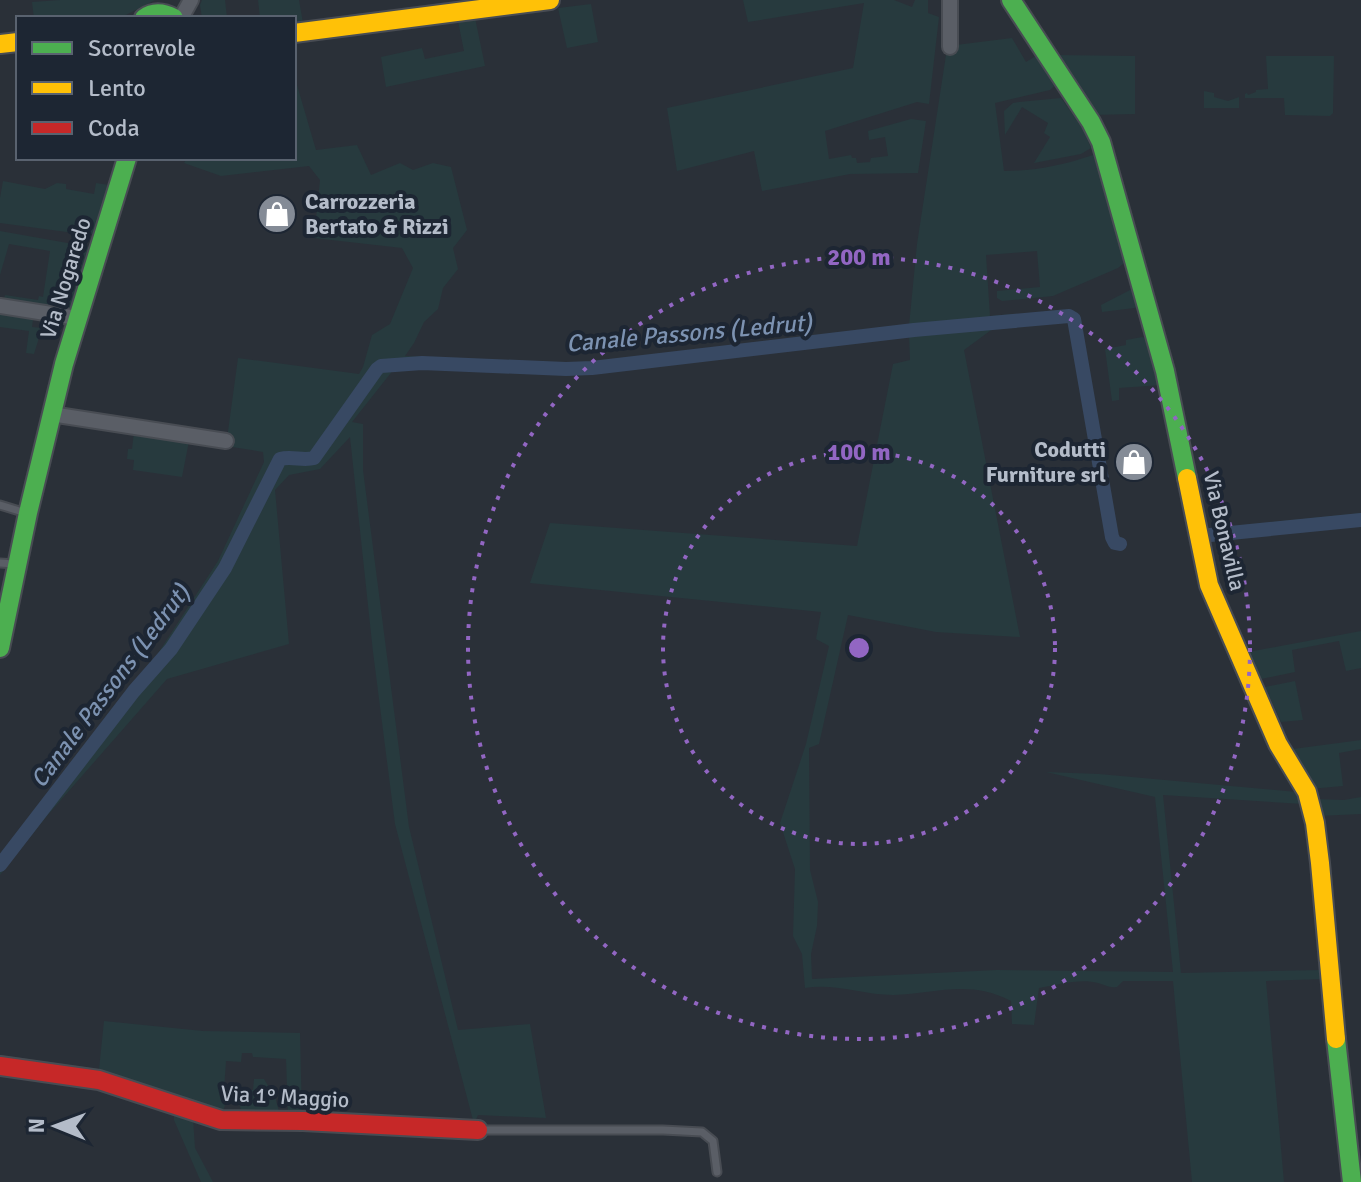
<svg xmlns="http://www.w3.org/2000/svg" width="1361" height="1182" font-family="Signika,sans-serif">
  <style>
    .green { fill: #273a3e }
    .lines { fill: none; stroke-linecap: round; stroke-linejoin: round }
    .canal { stroke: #384963; stroke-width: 14 }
    .lane-casing { stroke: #484c53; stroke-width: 11 }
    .street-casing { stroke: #484c53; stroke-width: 18 }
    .fast-casing { stroke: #484c53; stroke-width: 22 }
    .slow-casing { stroke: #484c53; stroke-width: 22 }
    .jam-casing { stroke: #484c53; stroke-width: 22 }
    .lane { stroke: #5a5e66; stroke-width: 7 }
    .street { stroke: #5a5e66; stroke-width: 14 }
    .fast { stroke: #4caf50; stroke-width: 18 }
    .slow { stroke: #ffc107; stroke-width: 18 }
    .jam { stroke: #c62828; stroke-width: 18 }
    .ring { fill: none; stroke: #9266c3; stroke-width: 4; stroke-dasharray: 4 8 }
    .labels { text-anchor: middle; stroke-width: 8; stroke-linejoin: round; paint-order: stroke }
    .poi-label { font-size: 22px; font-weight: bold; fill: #b4bcc9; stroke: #1d2633; text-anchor: start }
    .street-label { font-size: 22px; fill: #b4bcc9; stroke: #1d2633 }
    .water-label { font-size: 24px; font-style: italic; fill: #7c92b1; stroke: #1d2633 }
    .centre { fill: #9266c3; stroke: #1d2633; stroke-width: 4 }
    .ring-label { font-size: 24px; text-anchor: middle; font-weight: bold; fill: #9266c3; stroke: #1d2633; stroke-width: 8; stroke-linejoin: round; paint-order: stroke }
  </style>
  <rect width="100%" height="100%" fill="#2a3038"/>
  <g class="green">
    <path d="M60 0H155L120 18H34L32 2Z"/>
    <path d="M202 0H225L227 18H202L200 5Z"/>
    <path d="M258 0H299L303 23 294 24V18H260Z"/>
    <path d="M743 0H894L912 7 915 0H928V13L939 17 929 104 917 102 825 131 829 159 851 155 852 158H856L857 163 870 162 871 158 888 156 885 137 869 140 868 131 911 119 926 121 918 173 850 174 762 191 754 151 677 171 667 108 853 68 864 3 748 22Z"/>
    <path d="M591 4 598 42 567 48 558 8Z"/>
    <path d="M475 18 485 66 386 87 381 57 422 48 425 59 464 51 458 21Z"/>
    <path d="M1012 38 1026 62 1036 56 1054 86 1050 90 995 103 1004 171C1035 171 1064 165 1093 155L1125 253 1123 264 1118 268 1053 296 1002 301 997 298V291L1040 287 1037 251 986 255 990 316 1013 314 964 350 1020 637 936 632 848 615 819 744 809 748 810 870 818 902 817 926 811 954 812 979 997 970 1173 972 1155 797 1046 772 1099 774 1297 792 1303 804 1163 795 1181 973 1323 970 1324 979 1266 981 1284 1182H1192L1173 981H1123L1117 987C1108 988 1106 985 1098 983 1080 978 1057 985 1039 988L1034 1025 1012 1024 1011 1001C968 979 936 994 893 995 863 995 835 983 805 988L802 954 793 936 795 869 780 823 806 744 829 646 816 639 821 612 530 583 550 523 857 546 893 364 910 360 909 334 594 373 418 366 394 369 352 422 363 424V470L409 827 458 1030 530 1024 546 1118 478 1115 474 1124 395 824 373 652 350 437 320 469 289 475 275 490 289 644 167 679 46 817 0 875V855L144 670 155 658 218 561 264 462 263 452 226 446 238 358 359 374 363 367 372 335 390 324 413 268 402 248 314 238 320 180 309 166 221 176 184 163 187 158H294V85H297L316 150 357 145 371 175 400 163 413 170 433 163 451 167 467 230 453 248 458 269 443 288 438 309 424 322 414 343 405 356 560 363H593L909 326 917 244 946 55 956 45Z"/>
    <path d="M1055 55 1135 56V114L1092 115Z"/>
    <path d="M1266 56H1334L1333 113 1330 116 1285 115 1284 98H1245V94L1247 93 1248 95 1256 92V90L1268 89Z"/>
    <path d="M1204 91 1214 93V97L1228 101 1239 97V108H1204Z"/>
    <path d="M1061 98 1083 129 1091 148 1081 154 1034 163 1050 137 1044 133 1048 123 1022 107 1005 135 1004 111 1013 103 1019 102Z"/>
    <path d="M3 181 45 189 57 183 66 184V189L94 194 96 183 109 185 94 233 89 235 0 223V198Z"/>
    <path d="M0 231 90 247 71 309 4 299 5 295 38 300 39 296 43 297 50 251 9 244 0 275Z"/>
    <path d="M1132 289 1142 307 1102 312 1101 305Z"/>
    <path d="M0 314 33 319 32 327 42 328 34 354 26 353 29 331 0 327Z"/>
    <path d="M1142 337 1149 339 1162 385 1119 388V400L1112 401 1105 349 1126 345V340Z"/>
    <path d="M134 432 189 441 182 477 133 470 134 460 127 459 128 449H132Z"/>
    <path d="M1361 513V524L1208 540 1205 529Z"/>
    <path d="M1361 631V668L1346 671 1339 641 1292 650 1295 672 1261 679 1248 652Z"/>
    <path d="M1295 681 1303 720 1281 722 1265 687Z"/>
    <path d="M1361 740V749L1339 753 1343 786 1310 789 1293 749Z"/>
    <path d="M1361 797V814L1318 816 1313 799 1344 800Z"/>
    <path d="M104 1021 203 1031 300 1033 302 1116H288L286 1059 253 1057 252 1053H242L241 1062 226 1061 224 1090 229 1091 223 1112 0 1062V1055L99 1069Z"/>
    <path d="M254 1079H264L275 1097 280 1115H243L239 1104V1092L246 1093 247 1090H253Z"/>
    <path d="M174 1111 193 1118 195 1148 213 1182H201L174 1120Z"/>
  </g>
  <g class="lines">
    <g class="canal">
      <path d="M1210 535 1361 520"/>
      <path d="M0 865 134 691 171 649 225 568 280 459C292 456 303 461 314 458L377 369 381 366 422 363 566 369 592 368 914 330 1069 316 1074 319 1112 537 1115 543 1120 544"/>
    </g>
    <defs>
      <g id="lane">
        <path d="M0 505 26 513"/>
        <path d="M0 563 15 564"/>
        <path d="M480 1130H663L702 1132 713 1141 717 1172"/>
      </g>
      <g id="street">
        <path d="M950 0V47"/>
        <path d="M181 18 191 0"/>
        <path d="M0 306 77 318"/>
        <path d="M51 414 226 441"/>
      </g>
      <g id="fast">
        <path d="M1011 0 1091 122 1101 142 1165 371 1187 478"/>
        <path d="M144 18C154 11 163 12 174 18"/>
        <path d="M0 648 28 513 64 364 127 158"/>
        <path d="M1336 1039 1352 1182"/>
      </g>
      <g id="slow">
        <path d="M294 33 550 0"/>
        <path d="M0 44 18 42"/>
        <path d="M1187 478 1209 585 1278 744 1307 792 1315 823 1320 863 1336 1039"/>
      </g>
      <path id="jam" d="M0 1066 99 1080 221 1120 303 1121 478 1130"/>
    </defs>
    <use href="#lane" class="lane-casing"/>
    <use href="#street" class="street-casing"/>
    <use href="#fast" class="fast-casing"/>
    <use href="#slow" class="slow-casing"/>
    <use href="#jam" class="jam-casing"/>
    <use href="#lane" class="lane"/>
    <use href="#street" class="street"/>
    <use href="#fast" class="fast"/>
    <use href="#slow" class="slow"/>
    <use href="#jam" class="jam"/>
  </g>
  <g class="ring">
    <circle cx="859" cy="648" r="196"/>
    <circle cx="859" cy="648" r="391"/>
  </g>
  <defs>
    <symbol id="shop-disc" viewBox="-11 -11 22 22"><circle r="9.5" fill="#848b96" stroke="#1d2633"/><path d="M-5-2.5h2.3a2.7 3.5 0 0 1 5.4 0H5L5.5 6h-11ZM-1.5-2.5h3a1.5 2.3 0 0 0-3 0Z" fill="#fff"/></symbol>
  </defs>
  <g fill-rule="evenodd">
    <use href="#shop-disc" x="255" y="192" width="44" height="44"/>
    <use href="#shop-disc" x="1112" y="440" width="44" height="44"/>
  </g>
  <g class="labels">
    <g class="poi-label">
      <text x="305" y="209">Carrozzeria<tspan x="305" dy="25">Bertato &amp; Rizzi</tspan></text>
      <text x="1106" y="457" text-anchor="end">Codutti<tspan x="1106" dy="25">Furniture srl</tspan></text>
    </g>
    <g class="street-label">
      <text transform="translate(65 278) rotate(-73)" y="8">Via Nogaredo</text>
      <text transform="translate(1225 531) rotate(77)" y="8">Via Bonavilla</text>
      <text transform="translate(285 1096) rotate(3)" y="8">Via 1° Maggio</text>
    </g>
    <g class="water-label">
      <text transform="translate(689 333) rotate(-5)" y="8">Canale Passons (Ledrut)</text>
      <text transform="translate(110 686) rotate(-53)" y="8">Canale Passons (Ledrut)</text>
    </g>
  </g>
  <circle cx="859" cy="648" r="12" class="centre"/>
  <g class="ring-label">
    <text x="859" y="265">200 m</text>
    <text x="859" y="460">100 m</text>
  </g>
  <rect x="16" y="16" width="280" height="144" fill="#1d2633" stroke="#59626f" stroke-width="2"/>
  <rect x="32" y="42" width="40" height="12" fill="#4caf50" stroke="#59626f" stroke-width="2"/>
  <text x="88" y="56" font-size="24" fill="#b4bcc9">Scorrevole</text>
  <rect x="32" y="82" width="40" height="12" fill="#ffc107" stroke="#59626f" stroke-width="2"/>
  <text x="88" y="96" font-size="24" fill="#b4bcc9">Lento</text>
  <rect x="32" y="122" width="40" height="12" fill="#c62828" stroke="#59626f" stroke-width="2"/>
  <text x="88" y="136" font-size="24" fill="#b4bcc9">Coda</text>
  <g transform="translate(56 1126) rotate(271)" stroke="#1d2633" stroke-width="6" paint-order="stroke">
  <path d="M0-6L14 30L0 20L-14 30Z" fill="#b4bcc9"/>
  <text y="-12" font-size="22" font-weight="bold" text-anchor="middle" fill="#b4bcc9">N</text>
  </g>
</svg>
